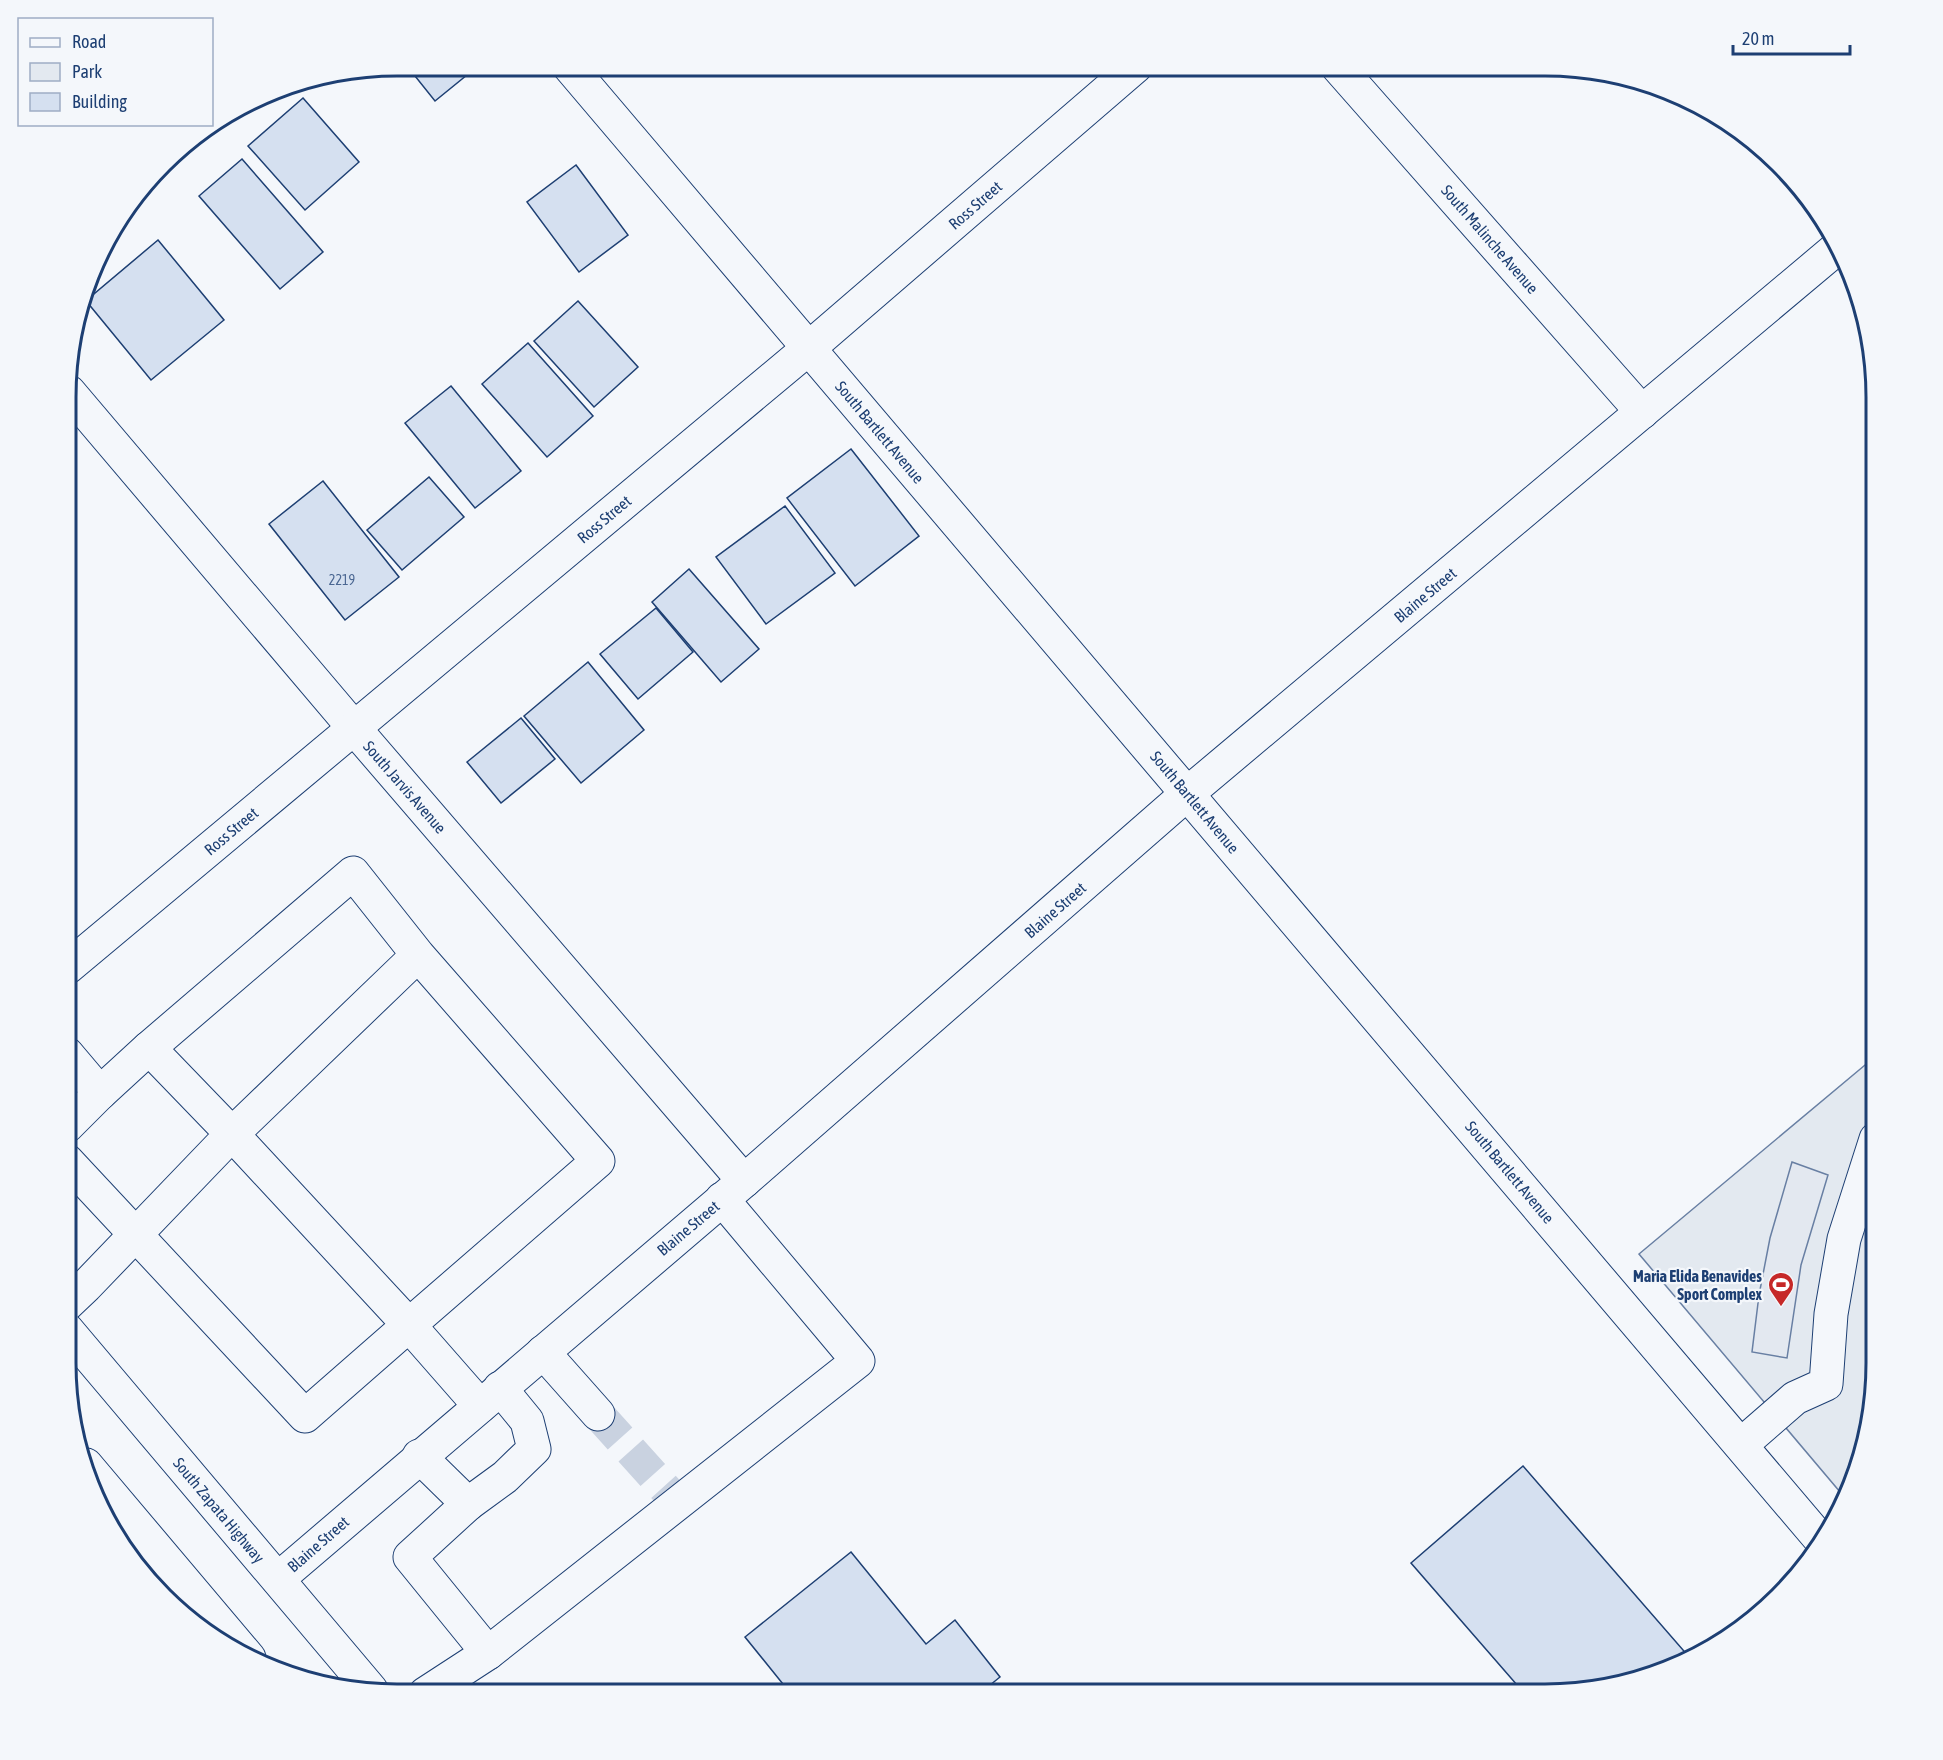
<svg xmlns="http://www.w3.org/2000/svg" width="1943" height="1760" font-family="'Asap Condensed',sans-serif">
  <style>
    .green { fill: #e3e9f0; stroke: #687fa3; stroke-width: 1.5 }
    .parking { fill: #e3e8f0; stroke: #687fa3; stroke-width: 1.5 }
    .building { fill: #d5e0f0; stroke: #1d3f73; stroke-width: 1.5 }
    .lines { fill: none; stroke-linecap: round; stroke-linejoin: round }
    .minor-tunnel { stroke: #c9d2e0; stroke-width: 33; stroke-dasharray: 33 16; stroke-linecap: butt }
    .minor-casing { stroke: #1d3f73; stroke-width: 35 }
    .major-casing { stroke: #1d3f73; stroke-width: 35 }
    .minor { stroke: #f4f7fb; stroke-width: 33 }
    .major { stroke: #f4f7fb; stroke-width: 33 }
    .labels { text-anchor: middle; stroke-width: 4.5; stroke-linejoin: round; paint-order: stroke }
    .number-label { font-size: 14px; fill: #4b6792 }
    .street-label { font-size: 16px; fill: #1d3f73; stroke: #f4f7fb }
    .poi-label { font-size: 16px; font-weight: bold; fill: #1d3f73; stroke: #f4f7fb; text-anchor: end }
    .rim { fill: none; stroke: #1d3f73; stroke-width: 3 }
  </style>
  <rect width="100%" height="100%" fill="#f4f7fb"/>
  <path class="green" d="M1877 1055V1362L1866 1448 1846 1499 1639 1254Z"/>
  <path class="parking" d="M1792 1162 1828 1175 1801 1265 1787 1358 1752 1352 1759 1295 1770 1238Z"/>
  <g class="building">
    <path d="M407 66H478L435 101Z"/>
    <path d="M303 98 359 162 305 210 248 146Z"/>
    <path d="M242 159 323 252 280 289 199 196Z"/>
    <path d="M576 165 628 235 579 272 527 202Z"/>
    <path d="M158 240 224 320 151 380 87 302 88 299Z"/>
    <path d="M578 301 638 367 594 407 534 341Z"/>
    <path d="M528 343 593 416 547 457 482 384Z"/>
    <path d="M451 386 521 471 475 508 405 423Z"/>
    <path d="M851 449 919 536 855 586 787 498Z"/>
    <path d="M429 477 464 517 402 570 367 530Z"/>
    <path d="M323 481 399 577 345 620 269 524Z"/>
    <path d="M785 506 835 573 766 624 716 557Z"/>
    <path d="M689 569 759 649 721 682 652 602Z"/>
    <path d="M656 608 693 652 638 699 600 654Z"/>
    <path d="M588 662 644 730 581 783 524 716Z"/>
    <path d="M521 718 555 759 501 803 467 762Z"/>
    <path d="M1523 1466 1690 1658 1672 1669 1566 1693H1524L1411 1563Z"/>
    <path d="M851 1552 926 1644 955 1620 1000 1677 979 1694H791L745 1637Z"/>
  </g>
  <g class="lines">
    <path class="minor-tunnel" d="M598 1414 669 1493"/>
    <defs>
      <g id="minor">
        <path d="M569 66 1820 1539"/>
        <path d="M1338 67 1642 412"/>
        <path d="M69 392 354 728 744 1181"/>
        <path d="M68 967 809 348 1136 66"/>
        <path d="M100 1093 149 1048"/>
        <path d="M67 1126 100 1093 67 1054"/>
        <path d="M67 1161 305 1416 409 1325 480 1406"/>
        <path d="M67 1304 86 1286 232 1134 418 955 353 873 149 1048 232 1134 409 1325 598 1161 418 955"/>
        <path d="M543 1352 598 1414"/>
        <path d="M1741 1445 1795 1398 1826 1384 1831 1314 1844 1239 1876 1139"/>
        <path d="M419 1456 468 1504 505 1477 534 1449 527 1421 500 1388"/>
        <path d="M468 1504 410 1557 488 1653"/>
        <path d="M278 1579 744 1181 1188 793 1837 248"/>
        <path d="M425 1694 488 1653 858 1361 722 1199"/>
      </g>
      <g id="major">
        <path d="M67 1330 371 1690"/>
        <path d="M86 1465 249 1658"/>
      </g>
    </defs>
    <use href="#minor" class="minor-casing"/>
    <use href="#major" class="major-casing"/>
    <use href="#minor" class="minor"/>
    <use href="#major" class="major"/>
  </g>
  <defs>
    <symbol id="stadium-pin" viewBox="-11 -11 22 30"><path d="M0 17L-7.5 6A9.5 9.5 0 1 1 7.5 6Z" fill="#c62828" stroke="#f4f7fb"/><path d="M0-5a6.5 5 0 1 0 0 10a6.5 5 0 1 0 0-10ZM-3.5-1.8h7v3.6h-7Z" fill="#fff"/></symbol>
  </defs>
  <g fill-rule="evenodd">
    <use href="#stadium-pin" x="1766" y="1270" width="30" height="40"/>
  </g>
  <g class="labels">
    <g class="number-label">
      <text x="342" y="585">2219</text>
    </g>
    <g class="street-label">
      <text transform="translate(975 205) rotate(-41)" y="6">Ross Street</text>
      <text transform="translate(1490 239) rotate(49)" y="6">South Malinche Avenue</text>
      <text transform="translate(880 432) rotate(50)" y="6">South Bartlett Avenue</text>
      <text transform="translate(604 519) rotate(-40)" y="6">Ross Street</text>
      <text transform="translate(1425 595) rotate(-40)" y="6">Blaine Street</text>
      <text transform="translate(405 787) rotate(49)" y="6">South Jarvis Avenue</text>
      <text transform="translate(1195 802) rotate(50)" y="6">South Bartlett Avenue</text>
      <text transform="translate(231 831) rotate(-40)" y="6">Ross Street</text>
      <text transform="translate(1055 910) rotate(-41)" y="6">Blaine Street</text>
      <text transform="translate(1510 1172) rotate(50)" y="6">South Bartlett Avenue</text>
      <text transform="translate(688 1228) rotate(-40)" y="6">Blaine Street</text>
      <text transform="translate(219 1510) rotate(50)" y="6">South Zapata Highway</text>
      <text transform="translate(318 1544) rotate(-41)" y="6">Blaine Street</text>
    </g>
    <g class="poi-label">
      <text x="1762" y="1282">Maria Elida Benavides<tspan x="1762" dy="18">Sport Complex</tspan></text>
    </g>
  </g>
  <path d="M0 0H1943V1760H0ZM397 76H1545A321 321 0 0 1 1866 397V1363A321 321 0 0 1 1545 1684H397A321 321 0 0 1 76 1363V397A321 321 0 0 1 397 76Z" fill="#f4f7fb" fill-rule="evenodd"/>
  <path class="rim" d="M397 76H1545A321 321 0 0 1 1866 397V1363A321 321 0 0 1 1545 1684H397A321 321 0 0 1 76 1363V397A321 321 0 0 1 397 76Z"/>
  <rect x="18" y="18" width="195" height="108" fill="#f4f7fb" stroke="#9eadc5" stroke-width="1.5"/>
  <rect x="30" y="38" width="30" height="9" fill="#f4f7fb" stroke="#9eadc5" stroke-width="1.5"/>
  <text x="72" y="48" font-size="18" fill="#1d3f73">Road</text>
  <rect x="30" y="63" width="30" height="18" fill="#e3e9f0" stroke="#9eadc5" stroke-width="1.5"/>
  <text x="72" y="78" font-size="18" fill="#1d3f73">Park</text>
  <rect x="30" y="93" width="30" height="18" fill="#d5e0f0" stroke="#9eadc5" stroke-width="1.5"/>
  <text x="72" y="108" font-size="18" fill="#1d3f73">Building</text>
  <path d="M1733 45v9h117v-9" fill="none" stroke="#1d3f73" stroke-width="3"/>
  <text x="1742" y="45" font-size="18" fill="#1d3f73" stroke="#f4f7fb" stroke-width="4.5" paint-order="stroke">20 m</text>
</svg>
